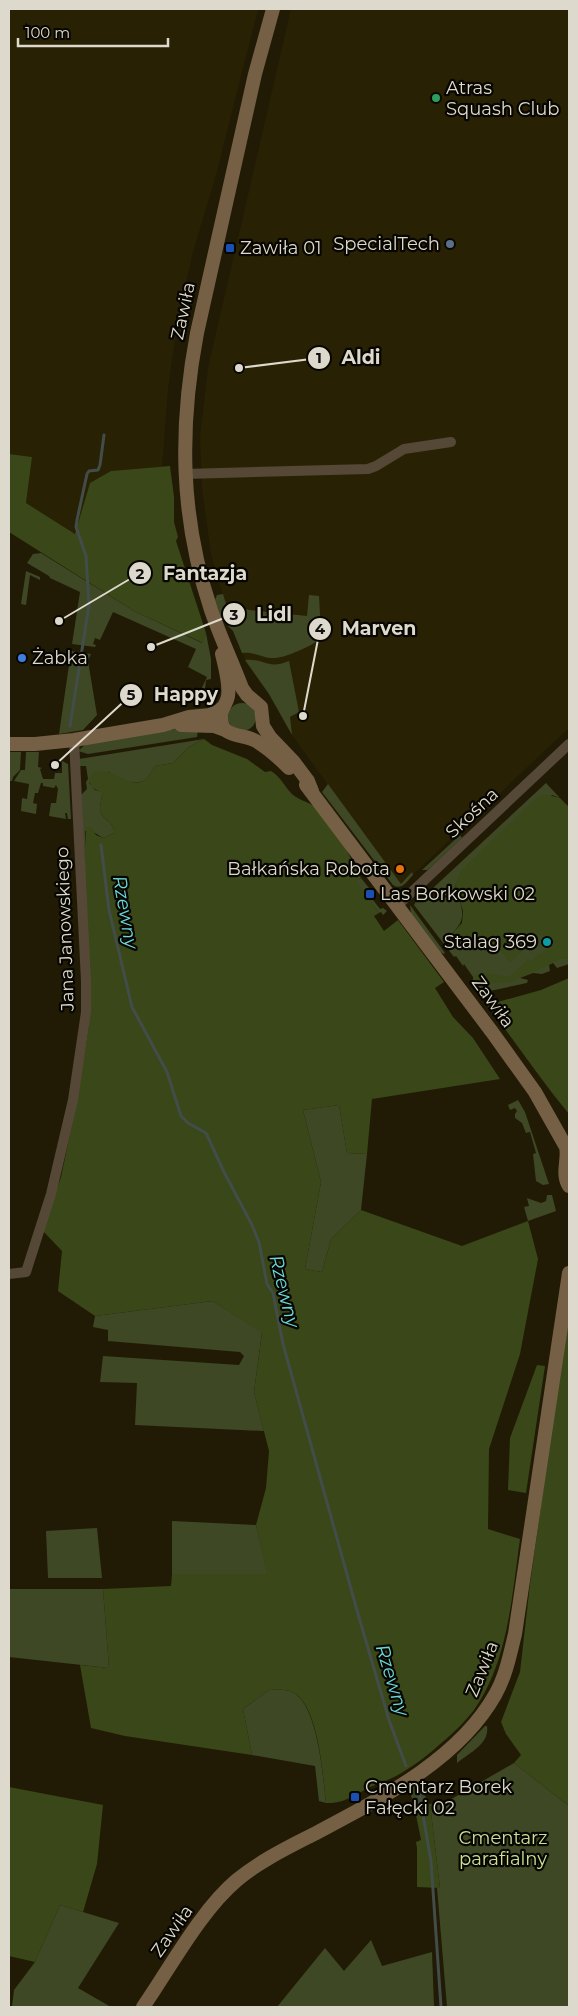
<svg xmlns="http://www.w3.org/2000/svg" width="578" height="2016" font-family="Montserrat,sans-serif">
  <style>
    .built { fill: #292104 }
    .green { fill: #3e4825 }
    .forest { fill: #3a4718 }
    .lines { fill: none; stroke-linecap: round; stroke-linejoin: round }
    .stream { stroke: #424d4a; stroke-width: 3 }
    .street { stroke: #554837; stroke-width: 10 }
    .secondary { stroke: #756046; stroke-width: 14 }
    .leisure-dot { fill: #2e9e5b; stroke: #080601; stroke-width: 2 }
    .service-dot { fill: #5c6f8a; stroke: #080601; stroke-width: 2 }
    .transit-dot { fill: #1a4fb4; stroke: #080601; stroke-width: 2 }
    .shop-dot { fill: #3f7fe0; stroke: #080601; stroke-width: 2 }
    .food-dot { fill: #e8710a; stroke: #080601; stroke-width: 2 }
    .culture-dot { fill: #0f9aa8; stroke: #080601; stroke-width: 2 }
    .labels { text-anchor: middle; stroke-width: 4.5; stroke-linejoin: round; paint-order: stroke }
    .poi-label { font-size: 18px; fill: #ddd9cc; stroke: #080601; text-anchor: start }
    .street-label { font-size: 18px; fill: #ddd9cc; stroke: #080601 }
    .park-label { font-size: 18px; fill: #cae095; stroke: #080601 }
    .water-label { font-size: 19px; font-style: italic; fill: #6ad8da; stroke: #080601 }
    .leader { fill: none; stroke: #ddd9cc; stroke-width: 2 }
    .callout-dot { fill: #ddd9cc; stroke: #080601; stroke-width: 2 }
    .mark-label { font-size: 15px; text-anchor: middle; font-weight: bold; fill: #111 }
    .callout-label { font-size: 19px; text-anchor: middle; font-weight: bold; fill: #ddd9cc; stroke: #080601; stroke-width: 4.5; stroke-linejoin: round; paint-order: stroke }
  </style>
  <rect width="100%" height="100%" fill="#211b06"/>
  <g class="built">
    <path d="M9 9H258L217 171 193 252 178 318 168 389 162 467 111 471 75 534 26 503 32 457 9 454Z"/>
    <path d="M291 9H569V728L401 886 292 735 269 694 247 664 233 631 211 554 202 488 200 437 208 368Z"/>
  </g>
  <g class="green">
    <path d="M41 553 134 611 202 643 206 633 211 659V679L206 680 204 699 198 696 207 677 188 667 196 649 113 612 100 640 95 638 93 644 96 645 95 647 72 644 80 592 50 578 49 576 27 563 33 554Z"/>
    <path d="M26 571 40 577V580L30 575 26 605 21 604Z"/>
    <path d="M223 594 226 604 249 610 307 616 309 595 319 596 321 633C319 637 318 641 314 643 307 648 282 659 273 658 262 658 254 651 242 653L233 631 221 619 215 600 217 595Z"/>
    <path d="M71 651 91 654 88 661 97 715 83 730 59 734Z"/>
    <path d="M245 660C264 658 267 670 289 661L299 712 290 717 292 735 269 694Z"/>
    <circle cx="242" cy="717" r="14"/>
    <path d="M175 729 198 730 197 737 88 754 78 751 87 743Z"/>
    <path d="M204 739 189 747 173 763 155 766C152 770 149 777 145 780 136 786 116 779 109 772L89 783 95 790 102 792C103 799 98 806 101 813 105 821 115 823 114 833L103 838 92 831H85V847L84 848 81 795 87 789 86 782 88 779 86 766H78L79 759Z"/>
    <path d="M9 752H21L20 770 13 777 12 781H10L9 789Z"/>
    <path d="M26 752H39L38 767 42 768 40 769 43 779H54L55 773H62V761L68 764 71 819H68L67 813H65L66 819 49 816 51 803H56L58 789 56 785 54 788 43 786V783H41L38 793H35L33 803 37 804 36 814 21 811 22 798 27 799 29 784 14 781 21 770H25Z"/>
    <path d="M546 783 560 798 552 795 455 885 459 899 437 893 433 888Z"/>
    <path d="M328 784 401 884 412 872 413 875C407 881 402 891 393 885L322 792Z"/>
    <path d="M460 835 462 838 431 867 427 870H422Z"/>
    <path d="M361 878 369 888 366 891 380 909 383 908 387 911 383 915 381 912 379 913 356 882Z"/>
    <path d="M424 895 444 897 460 902C466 921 459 926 447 939L477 934 569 904V964L557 968 553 963 549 965 550 971 542 974 533 973 520 978 528 980 527 983 485 992 473 982V977L464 964 463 966 456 956 454 957 414 905 419 896Z"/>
    <path d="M410 905 445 953 444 954 440 952 411 914Z"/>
    <path d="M518 1100 525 1112 549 1184 543 1185 536 1181 533 1154 536 1153 530 1132 526 1133 522 1123 515 1118V1114L517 1111 515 1108 510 1110 508 1105Z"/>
    <path d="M339 1105 347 1153 367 1154 361 1210 331 1239 322 1272 305 1269 321 1182 303 1110Z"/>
    <path d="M547 1195H552L556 1211 528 1221 524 1207 529 1206 527 1198 541 1203 546 1201Z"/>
    <path d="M213 1301 262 1332 254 1392 264 1431 135 1425 137 1383 100 1382 103 1356 239 1365 244 1356 240 1352 108 1341V1330L93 1327 95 1316Z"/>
    <path d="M172 1521 256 1525 268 1575 172 1574Z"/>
    <path d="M97 1528 102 1578H48L46 1531Z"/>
    <path d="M9 1589H103L109 1668 9 1657Z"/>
    <path d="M269 1690C276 1690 286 1689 292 1692 318 1703 323 1778 326 1803L319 1801 315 1766 252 1755 243 1709Z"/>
    <path d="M485 1726H487C490 1744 469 1753 457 1763V1755Z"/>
    <path d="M514 1763 569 1806V2007H447L437 1888H440L430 1804 448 1801Z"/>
    <path d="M419 1781 429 1805 415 1810 409 1788Z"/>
    <path d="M60 1905 119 1923 78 1988 111 2007H12L14 1990 35 1962Z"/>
    <path d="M371 1940 382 1966 432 1952 434 2006 441 2007H277L325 1948 344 1971Z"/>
  </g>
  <g class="forest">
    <path d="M9 454 32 457 26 503 75 534 90 483 111 471 170 466 174 497V522L178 537 176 541 206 633 203 643 134 611 9 532Z"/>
    <path d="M204 739 212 745 247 759 265 772 271 771C282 777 287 792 296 797 302 801 308 802 314 806L345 847 361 878 357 882 379 913 374 916 384 931 398 920 444 982 435 988 453 1017 473 1038 500 1079 372 1099 367 1154 347 1153 339 1105 303 1110 321 1182 305 1269 322 1272 331 1239 361 1210 462 1246 528 1221 538 1259 520 1354 489 1449 488 1529 520 1539C512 1596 508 1662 474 1710 464 1723 451 1735 439 1745 420 1762 399 1777 375 1785 357 1792 347 1804 326 1803 323 1778 319 1703 292 1692 286 1689 276 1690 269 1690L243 1709 252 1755 125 1736 91 1728 80 1665 109 1668 103 1589 171 1586 172 1574H267L256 1525 266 1488 269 1451 254 1392 262 1333 213 1301 95 1316 58 1291 62 1251 43 1231 61 1177 78 1096 89 1025 84 848 85 847 86 827 92 828 96 835 103 838 114 833C115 823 105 821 101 813 98 806 103 799 102 793L91 787 89 779C101 754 128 794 146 779 149 776 152 770 155 766L173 763 189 747Z"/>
    <path d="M544 794 560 798 569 807V958L561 959 510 982 479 984 473 977C483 971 498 975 509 977L529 959 531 961 554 944 550 937 518 931 515 943 523 951 510 962 500 950 493 954 491 953 477 934 455 950 447 939 462 923 463 911 455 885 461 871 534 800Z"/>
    <path d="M569 978V1114C540 1079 515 1041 487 1005L541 990Z"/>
    <path d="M568 1313H569V1806L514 1763 521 1755 506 1734 501 1722 520 1672 530 1584Z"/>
    <path d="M537 1365 545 1366 526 1493 508 1490 510 1438Z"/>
    <path d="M9 1787 103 1805 97 1864 83 1912 60 1905 35 1962 9 1956Z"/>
    <path d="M430 1804 440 1888 417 1887V1848L416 1842 421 1840 415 1810Z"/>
  </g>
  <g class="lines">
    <g class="stream">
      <path d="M70 726 89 605 86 556 76 527 77 520 87 474 89 471 98 470 100 465 104 435"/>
      <path d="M101 845 109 910 132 1007 167 1072 181 1116 188 1123 206 1133 224 1172 252 1225 259 1242 267 1284 273 1293 283 1344 358 1614 389 1720 406 1766"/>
      <path d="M418 1786 431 1861 441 2007"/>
    </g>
    <g class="street">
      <path d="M185 474 368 469 376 466 404 449 451 442"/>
      <path d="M398 905 569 744"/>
      <path d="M9 1274 26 1272 51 1194 73 1100 86 1012V981L74 740"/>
    </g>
    <g class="secondary">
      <path d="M273 9 255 74 197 333C179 428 180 517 211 610 220 636 232 662 242 688L247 695 261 707 263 726 270 737 293 761 308 781 312 791"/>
      <path d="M222 654C225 667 230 683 228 696 227 704 220 709 221 718 222 739 242 733 256 741 268 748 279 758 289 768"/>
      <path d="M181 725 214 726 225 730"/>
      <path d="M9 744H35L74 740 163 725 189 717 210 715 219 711 222 708"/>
      <path d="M306 785 492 1032 535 1092 566 1147C569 1160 561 1173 569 1186"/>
      <path d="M143 2007C170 1968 201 1910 237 1880 261 1860 291 1846 318 1832 382 1798 459 1759 495 1695 506 1676 510 1654 515 1634L569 1273"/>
    </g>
  </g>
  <circle class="leisure-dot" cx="436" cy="98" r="5"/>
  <circle class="service-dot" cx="450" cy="244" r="5"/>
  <g class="transit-dot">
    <rect x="225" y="243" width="10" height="10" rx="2.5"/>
    <rect x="365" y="889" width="10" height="10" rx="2.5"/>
    <rect x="350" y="1792" width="10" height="10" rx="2.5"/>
  </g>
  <circle class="shop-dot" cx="22" cy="658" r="5"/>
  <circle class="food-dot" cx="400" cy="869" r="5"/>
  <circle class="culture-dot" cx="547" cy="942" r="5"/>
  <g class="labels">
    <g class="poi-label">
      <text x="446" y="94">Atras<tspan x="446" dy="21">Squash Club</tspan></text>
      <text x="440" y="250" text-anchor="end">SpecialTech</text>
      <text x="240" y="254">Zawiła 01</text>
      <text x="32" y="664">Żabka</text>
      <text x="390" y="875" text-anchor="end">Bałkańska Robota</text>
      <text x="380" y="900">Las Borkowski 02</text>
      <text x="537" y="948" text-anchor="end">Stalag 369</text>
      <text x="365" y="1793">Cmentarz Borek<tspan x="365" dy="21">Fałęcki 02</tspan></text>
    </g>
    <g class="street-label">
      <text transform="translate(183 311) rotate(-78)" y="6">Zawiła</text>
      <text transform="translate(472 813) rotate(-43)" y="6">Skośna</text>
      <text transform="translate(65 929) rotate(-92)" y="6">Jana Janowskiego</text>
      <text transform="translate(493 1002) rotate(54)" y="6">Zawiła</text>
      <text transform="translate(482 1669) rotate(-68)" y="6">Zawiła</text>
      <text transform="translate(172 1931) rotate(-55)" y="6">Zawiła</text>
    </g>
    <g class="park-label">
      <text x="503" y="1844">Cmentarz<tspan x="503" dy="21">parafialny</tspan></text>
    </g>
    <g class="water-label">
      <text transform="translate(126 912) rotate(80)" y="7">Rzewny</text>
      <text transform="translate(285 1291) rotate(76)" y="7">Rzewny</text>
      <text transform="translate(393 1680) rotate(73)" y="7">Rzewny</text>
    </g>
  </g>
  <path class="leader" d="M239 368L319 358M59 621L140 573M151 647L234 614M303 716L320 629M55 765L131 695"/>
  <g class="callout-dot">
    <circle cx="239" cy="368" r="5"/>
    <circle cx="59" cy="621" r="5"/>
    <circle cx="151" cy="647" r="5"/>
    <circle cx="303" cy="716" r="5"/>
    <circle cx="55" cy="765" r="5"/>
    <circle cx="319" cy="358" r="12"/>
    <circle cx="140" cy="573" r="12"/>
    <circle cx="234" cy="614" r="12"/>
    <circle cx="320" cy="629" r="12"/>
    <circle cx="131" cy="695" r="12"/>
  </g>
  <g class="mark-label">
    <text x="319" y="363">1</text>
    <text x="140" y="579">2</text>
    <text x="234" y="620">3</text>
    <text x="320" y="634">4</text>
    <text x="131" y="700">5</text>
  </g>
  <g class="callout-label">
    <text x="361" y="364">Aldi</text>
    <text x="205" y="580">Fantazja</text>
    <text x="274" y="621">Lidl</text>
    <text x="379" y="635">Marven</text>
    <text x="186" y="701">Happy</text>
  </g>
  <rect width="578" height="2016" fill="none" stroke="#ddd9cc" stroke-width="20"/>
  <path d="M18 38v8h150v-8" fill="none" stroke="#ddd9cc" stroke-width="2.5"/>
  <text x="25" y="38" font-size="15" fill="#ddd9cc" stroke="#080601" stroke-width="4" paint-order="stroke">100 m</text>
</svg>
